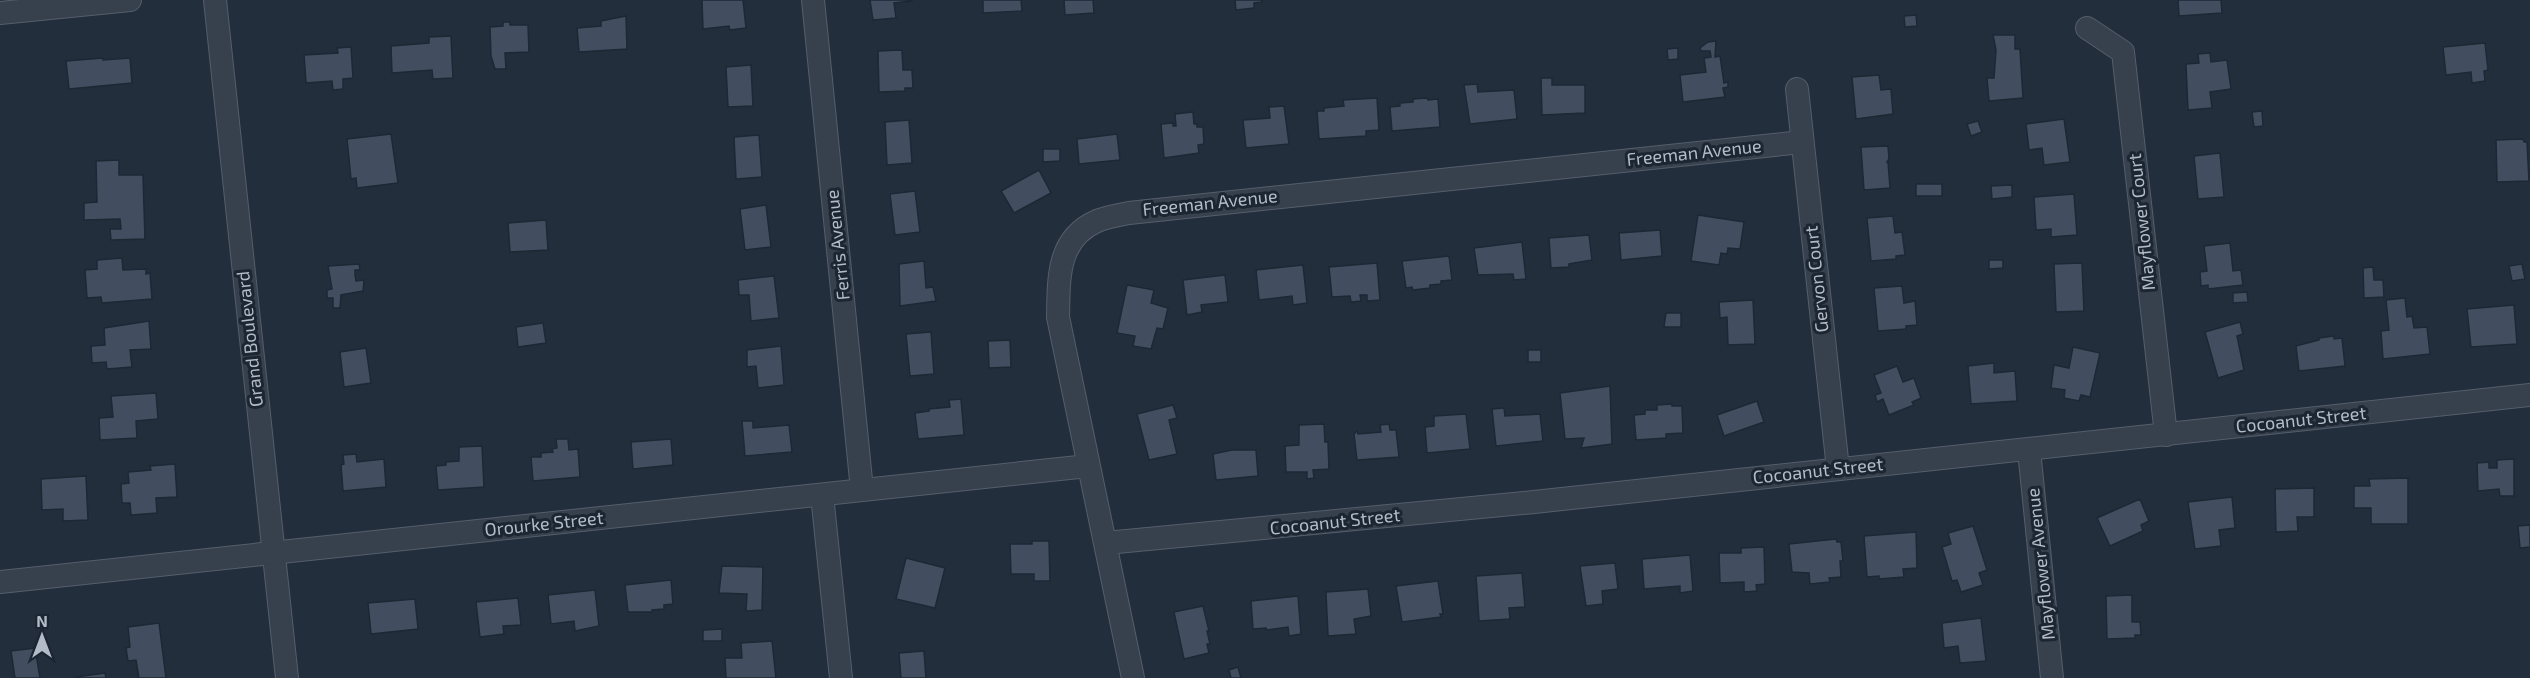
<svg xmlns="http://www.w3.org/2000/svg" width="2530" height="678" font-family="'Exo 2',sans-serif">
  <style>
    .building { fill: #424e5f; stroke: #1e2734; stroke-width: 1.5 }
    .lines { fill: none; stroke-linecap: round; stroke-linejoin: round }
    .street-casing { stroke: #555e6b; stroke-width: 24 }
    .street { stroke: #37404d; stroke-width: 22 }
    .labels { text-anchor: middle; stroke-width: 6; stroke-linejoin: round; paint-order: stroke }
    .street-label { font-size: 18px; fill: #b3bbc8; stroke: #1c2532 }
  </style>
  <rect width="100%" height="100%" fill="#232e3d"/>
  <g class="building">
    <path d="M702 0H743L746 28 730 30 729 26 703 29Z"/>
    <path d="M870 0H912V1L894 3 896 18 873 20Z"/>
    <path d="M983 0H1021L1022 11 983 13Z"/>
    <path d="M1064 0H1093L1094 13 1065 15Z"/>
    <path d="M1235 0H1262V2L1254 3V8L1236 10Z"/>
    <path d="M2178 0H2221L2222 13 2179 16Z"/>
    <path d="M1916 15 1917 26 1905 27 1904 16Z"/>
    <path d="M626 16 627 49 579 52 577 28 601 26V21Z"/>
    <path d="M503 22H510V25H528L529 52 505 53 506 69H495L491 56 490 27 503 26Z"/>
    <path d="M1993 35H2015V49H2020L2023 98 1989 101 1987 78H1994L1996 50Z"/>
    <path d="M451 36 453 78 433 79 432 70 392 73 391 46 429 43V37Z"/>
    <path d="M1716 41 1715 57 1720 56 1724 83 1728 82V87L1723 88 1725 97 1683 102 1680 75 1706 72 1704 58 1711 57 1710 51H1701L1700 48 1708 42Z"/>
    <path d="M2485 43 2488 70 2484 71 2485 81 2472 83 2471 72 2446 75 2443 47Z"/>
    <path d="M351 47 353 78 343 79V89L333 90 332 81 306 83 304 55 338 53 337 48Z"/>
    <path d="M1678 48V59L1668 60 1667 49Z"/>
    <path d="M902 50 903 70H912L913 88H905V91L879 92 878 51Z"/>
    <path d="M2210 53 2211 62 2227 60 2231 89 2210 92 2212 108 2188 110 2186 64 2199 63 2198 54Z"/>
    <path d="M103 58V60L130 58 132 83 69 89 66 61Z"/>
    <path d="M751 65 753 106 728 107 726 67Z"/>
    <path d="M1879 75 1881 90 1891 89 1893 114 1856 119 1852 77Z"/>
    <path d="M1541 78H1552V85H1585V113L1542 115Z"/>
    <path d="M1477 84 1478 92 1514 90 1517 119 1470 124 1464 85Z"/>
    <path d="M1377 98 1379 130 1366 131V136L1319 139 1317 111H1324V108L1344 106 1343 100Z"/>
    <path d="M1427 98 1428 100 1438 99 1440 127 1392 131 1390 107 1400 106V103L1413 102V99Z"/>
    <path d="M1284 106 1289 144 1246 148 1243 120 1270 118 1269 107Z"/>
    <path d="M2262 111 2263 126 2254 127 2252 112Z"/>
    <path d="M1193 112 1194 124H1197V127H1203L1204 144 1198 145 1199 153 1164 158 1161 124 1173 123V126H1176L1175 114Z"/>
    <path d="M2064 119 2070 162 2044 165 2042 148 2029 150 2026 124Z"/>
    <path d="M909 120 912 163 887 165 885 122Z"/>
    <path d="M1978 121 1982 132 1971 136 1967 124Z"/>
    <path d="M391 134 398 183 357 188 356 178 351 179 347 139Z"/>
    <path d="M1117 134 1120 160 1079 164 1077 139Z"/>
    <path d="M759 135 762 177 736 179 734 137Z"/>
    <path d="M2523 139 2524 142H2527L2529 181 2497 182 2496 140Z"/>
    <path d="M1888 146 1889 159 1887 162H1888L1890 188 1864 190 1861 147Z"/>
    <path d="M1043 149H1060V161L1043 162Z"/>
    <path d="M2220 153 2224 197 2198 199 2194 156Z"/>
    <path d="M119 160V175H143L145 239 111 240 110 229H121L120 219 84 220V203L97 202 96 161Z"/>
    <path d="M1039 170 1051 193 1014 213 1001 191Z"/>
    <rect x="1916" y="184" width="26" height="12"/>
    <path d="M2012 185V197L1992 199 1991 186Z"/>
    <path d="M915 191 920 232 895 235 890 194Z"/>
    <path d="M2074 194 2077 235 2051 237V229L2036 230 2034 197Z"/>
    <path d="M766 205 771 247 745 250 740 209Z"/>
    <path d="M1698 215 1744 222 1740 249 1728 248 1727 254 1721 253 1719 265 1691 261Z"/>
    <path d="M1893 216 1895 233 1902 232 1905 255 1896 256V259L1871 261 1867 218Z"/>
    <path d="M546 220 548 250 510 252 508 223Z"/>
    <path d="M1660 230 1662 256 1621 260 1619 233Z"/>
    <path d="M1589 235 1592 260 1569 264V267L1551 268 1549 238Z"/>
    <path d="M1522 242 1526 279 1514 280 1513 274 1478 275 1474 248Z"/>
    <path d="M2230 243 2233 271 2241 270 2243 285 2208 289V285L2201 286 2200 272 2207 271 2204 246Z"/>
    <path d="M1449 256 1452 280 1441 281V284L1430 285V288L1413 290 1412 287 1406 288 1402 261Z"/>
    <path d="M122 258 123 270 146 269V274L150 273 152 299 102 303 101 297 87 298 85 270 97 269V260Z"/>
    <path d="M1989 260H2003V268L1989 269Z"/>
    <path d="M924 261 926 288 933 287 936 301 900 306 899 264Z"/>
    <path d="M1377 263 1380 300 1367 301V295H1360L1361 301 1351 302 1350 296 1332 297 1329 267Z"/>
    <path d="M2082 263 2084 311 2056 312 2054 264Z"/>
    <path d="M359 264 360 270H355V275L356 281 364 280 363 291 341 295 340 308H333V298H327V290L332 289 328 266Z"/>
    <path d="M2522 264 2525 279 2512 281 2509 266Z"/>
    <path d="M1303 265 1307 303 1293 305 1292 296 1259 300 1256 270Z"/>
    <path d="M2373 267 2374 280H2383L2384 297 2364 298 2363 268Z"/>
    <path d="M1225 275 1228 302 1201 305 1202 312 1187 315 1183 280Z"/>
    <path d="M774 276 779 318 751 321 749 295H739L738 280Z"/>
    <path d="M1127 285 1154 290 1151 303 1168 308 1163 329 1157 328 1151 349 1133 346 1135 336 1117 333Z"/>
    <path d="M1902 286 1904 303 1915 301 1917 325 1906 326V329L1878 331 1874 288Z"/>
    <path d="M2247 292 2248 302 2233 303V293Z"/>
    <path d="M2405 298 2407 317 2412 316 2414 328 2427 327 2430 354 2383 359 2381 331 2389 330 2386 300Z"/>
    <path d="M1753 300 1755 344 1728 345 1727 317 1720 318 1719 302Z"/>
    <path d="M2514 305 2517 344 2471 347 2467 309Z"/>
    <path d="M1666 313H1681V327H1664Z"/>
    <path d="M149 321 151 349 130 350 132 367 107 369 106 362 92 363 91 346 105 345 104 328Z"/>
    <path d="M2240 322 2243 334 2237 336 2244 370 2218 378 2205 332Z"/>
    <path d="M543 323 546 343 518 347 516 327Z"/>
    <path d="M931 332 934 374 910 376 906 334Z"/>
    <path d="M2334 336V339L2342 338 2345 366 2299 371 2296 346 2319 340V338Z"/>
    <path d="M1010 340 1011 367 989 368 988 341Z"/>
    <path d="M781 346 784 385 758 388 756 366 747 367V350Z"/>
    <path d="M2073 347 2100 353 2090 397 2081 395 2079 401 2064 398 2065 390 2051 388 2054 365 2069 368Z"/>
    <path d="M366 348 371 383 344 387 340 352Z"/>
    <rect x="1528" y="350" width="13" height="12"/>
    <path d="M1994 363V373L2015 371 2017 401 1971 404 1968 366Z"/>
    <path d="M1897 366 1903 382 1914 378 1921 398 1912 402 1914 405 1889 415 1883 399 1877 402 1875 395 1881 393 1874 375Z"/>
    <path d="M1610 386 1612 444 1581 448 1584 438 1565 439 1560 393Z"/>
    <path d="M156 393 158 419 136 421 137 438 100 440 99 418 113 417 111 396Z"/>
    <path d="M961 399 964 435 918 439 915 413 929 411V409L950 407 949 400Z"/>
    <path d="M1757 401 1764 422 1724 436 1717 415Z"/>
    <path d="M1672 404V406H1682L1683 433 1666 434V438L1636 440 1634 415 1645 414V410H1657V405Z"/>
    <path d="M1173 405 1177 418 1169 420 1177 454 1149 460 1137 414Z"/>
    <path d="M1504 408 1505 416 1540 414 1543 441 1496 446 1492 409Z"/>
    <path d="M1466 414 1470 449 1427 453 1425 427 1434 426V416Z"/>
    <path d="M742 421H753V428L789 425 792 452 745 456Z"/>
    <path d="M1324 424 1325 442H1328L1329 469 1313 470 1314 478 1307 479V472H1286L1285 446 1299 445V425Z"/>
    <path d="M1389 424 1390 430H1396L1399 457 1357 460 1354 434 1357 431 1358 434 1381 432 1380 425Z"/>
    <path d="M556 439H568L569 450 578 449 580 477 533 481 531 457H541V453L553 452 552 449 557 448Z"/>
    <path d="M671 439 673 465 633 469 631 442Z"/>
    <path d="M482 446 484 487 438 490 436 466 446 465V462L459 461V447Z"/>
    <path d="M1232 450H1256L1258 476 1216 480 1213 454Z"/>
    <path d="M356 454 357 462 384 459 386 487 343 491 341 465 344 464 343 455Z"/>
    <path d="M2514 459V496H2500L2499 489 2478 491 2477 463 2489 462V468H2497V460Z"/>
    <path d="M175 464 177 497 156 498 157 513 131 515 130 503H122L121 484 129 483 128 472 151 470 150 466Z"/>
    <path d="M86 476 88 520 63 521V509L42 510 41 479Z"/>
    <path d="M2408 478V524H2371V508H2354V486H2370L2369 479Z"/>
    <path d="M2314 488V517H2297L2298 531 2276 532 2275 489Z"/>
    <path d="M2232 497 2235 528 2219 530 2221 546 2195 549 2188 502Z"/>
    <path d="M2140 499 2149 521 2141 525 2143 531 2110 546 2097 518Z"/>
    <path d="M2530 525V547L2520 548 2518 526Z"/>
    <path d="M1973 526 1987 570 1979 573 1983 585 1961 592 1957 580 1952 581 1942 547 1951 544 1948 533Z"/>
    <path d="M1916 532 1917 568 1903 569 1904 577 1879 579V576L1867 577 1864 536Z"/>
    <path d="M1836 539 1837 542H1841L1843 561H1840L1841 577 1829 578 1830 582 1810 584 1809 573 1792 572 1789 544Z"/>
    <path d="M1032 541H1049L1050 581H1034V574H1011L1010 544H1032Z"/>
    <path d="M1764 547 1765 584 1756 585 1757 591 1744 592V582L1720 583 1719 553H1741V548Z"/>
    <path d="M1690 555 1693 591 1680 593V586L1644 589 1642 559Z"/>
    <path d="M906 558 945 568 935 608 896 599Z"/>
    <path d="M1615 563 1618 589 1602 591 1603 604 1586 606 1580 566Z"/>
    <path d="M722 566 763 567 762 610 746 611 747 594 719 593Z"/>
    <path d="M1522 573 1525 607 1509 608 1510 619 1479 621 1476 576Z"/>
    <path d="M671 580 673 604 664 605V609L652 610V612H628L625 585Z"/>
    <path d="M1438 581 1443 614H1440L1441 617 1402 622 1396 586Z"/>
    <path d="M1368 589 1371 616 1354 619 1356 634 1328 636 1326 592Z"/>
    <path d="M595 590 599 626 575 631 574 621 551 624 548 595Z"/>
    <path d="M2132 595V622H2140L2141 635H2135V638L2107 639 2106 596Z"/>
    <path d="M1298 596 1301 634 1289 636 1288 627 1267 630 1266 628 1253 629 1251 601Z"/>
    <path d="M518 598 521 625 503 626 504 634 480 637 476 602Z"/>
    <path d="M415 599 418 629 371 634 368 603Z"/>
    <path d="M1203 606 1209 631H1207L1210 644H1207L1209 653 1184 659 1174 612Z"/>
    <path d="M1981 618 1986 661 1960 663 1958 646 1944 648 1942 623Z"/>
    <path d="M159 623 166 678H139L136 660 128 661 126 648 130 647 128 627Z"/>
    <path d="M722 629V641H703V630Z"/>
    <path d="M772 641 776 678H726L725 658H742L741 643Z"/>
    <path d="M35 648 40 678H15L11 651Z"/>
    <path d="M924 651 926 678H901L899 653Z"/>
    <path d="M1238 667 1241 678H1231L1229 670Z"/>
    <path d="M105 673 106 678H76V677Z"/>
  </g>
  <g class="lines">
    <defs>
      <g id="street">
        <path d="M215 0 287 678"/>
        <path d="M813 0 862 490"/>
        <path d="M0 13 130 0"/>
        <path d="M2087 28 2123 52 2166 435"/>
        <path d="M1797 89 1838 469"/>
        <path d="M2029 450 2052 678"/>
        <path d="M822 495 841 678"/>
        <path d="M1106 543 1534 502 2530 395"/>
        <path d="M0 582 1088 466"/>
        <path d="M1133 678 1058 317C1059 280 1056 239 1097 221 1107 217 1118 215 1129 213L1802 142"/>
      </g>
    </defs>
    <use href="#street" class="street-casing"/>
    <use href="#street" class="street"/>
  </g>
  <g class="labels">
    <g class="street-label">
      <text transform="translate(1694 153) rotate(-6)" y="6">Freeman Avenue</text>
      <text transform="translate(1210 203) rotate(-6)" y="6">Freeman Avenue</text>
      <text transform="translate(2142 222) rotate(-96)" y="6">Mayflower Court</text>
      <text transform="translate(838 245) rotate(-96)" y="6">Ferris Avenue</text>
      <text transform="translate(1817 279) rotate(-96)" y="6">Gervon Court</text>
      <text transform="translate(250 339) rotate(-96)" y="6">Grand Boulevard</text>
      <text transform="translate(2301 420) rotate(-6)" y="6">Cocoanut Street</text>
      <text transform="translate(1818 471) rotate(-6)" y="6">Cocoanut Street</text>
      <text transform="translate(1335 522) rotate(-6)" y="6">Cocoanut Street</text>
      <text transform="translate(544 524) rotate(-6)" y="6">Orourke Street</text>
      <text transform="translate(2041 564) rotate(-96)" y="6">Mayflower Avenue</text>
    </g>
  </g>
  <g transform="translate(42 636)" stroke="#1c2532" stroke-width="4.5" paint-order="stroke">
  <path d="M0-4.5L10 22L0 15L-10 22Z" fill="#b3bbc8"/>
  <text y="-9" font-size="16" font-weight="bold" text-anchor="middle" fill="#b3bbc8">N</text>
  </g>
</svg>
